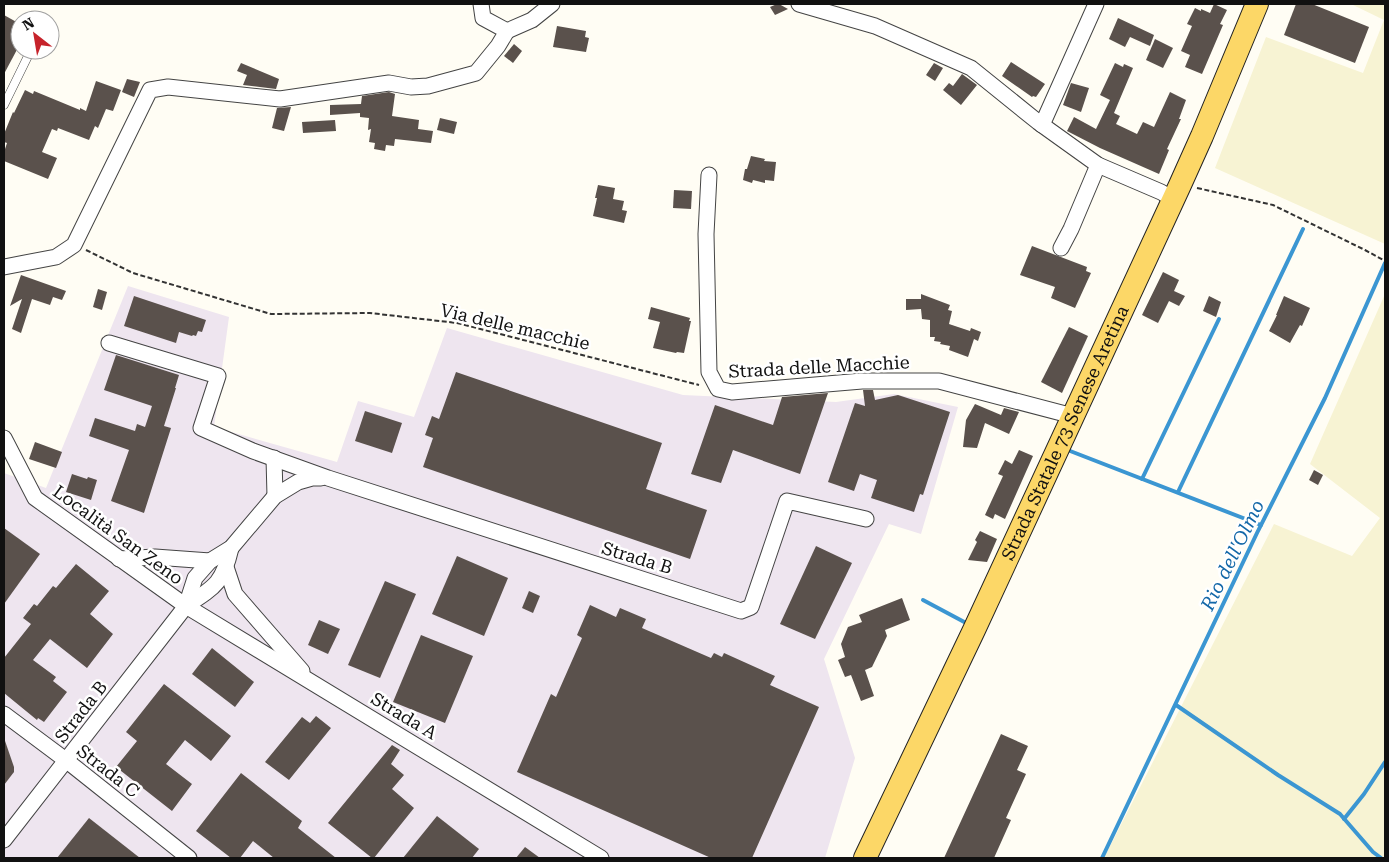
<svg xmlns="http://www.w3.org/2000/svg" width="1389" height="862" font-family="'Roboto Serif',serif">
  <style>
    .industrial { fill: #eee5ef }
    .farmland { fill: #f7f3d3 }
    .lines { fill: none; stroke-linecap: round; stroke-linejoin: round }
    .stream { stroke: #3b96d2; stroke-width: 4 }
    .building { fill: #5a514c }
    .service-casing { stroke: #444; stroke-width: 9 }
    .minor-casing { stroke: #444; stroke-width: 17 }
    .primary-casing { stroke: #222; stroke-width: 24 }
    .path { stroke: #333; stroke-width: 2; stroke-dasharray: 5 2.5; stroke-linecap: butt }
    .service { stroke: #fff; stroke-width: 8 }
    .minor { stroke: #fff; stroke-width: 15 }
    .primary { stroke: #fcd767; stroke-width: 22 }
    .labels { text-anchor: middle; stroke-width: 5; stroke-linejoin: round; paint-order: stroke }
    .street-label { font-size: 18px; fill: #111; stroke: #fff }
    .water-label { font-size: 19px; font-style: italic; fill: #1468a8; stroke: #fff }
  </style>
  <rect width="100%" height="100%" fill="#fffdf4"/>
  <path class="industrial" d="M128 286 229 317 214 427 337 462 358 401 414 417 447 328 683 395 836 402 894 394 958 407 921 534 889 524 824 659 855 758 825 858H4V473L46 488Z"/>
  <g class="farmland">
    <path d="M1351 4H1385V244L1215 168 1266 37 1363 73 1384 20Z"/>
    <path d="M1385 294V858H1104L1274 524 1352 556 1380 518 1310 464Z"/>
  </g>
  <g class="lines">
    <g class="stream">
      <path d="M1065 449 1261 525"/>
      <path d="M1142 479 1219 319"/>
      <path d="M1178 492 1303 229"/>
      <path d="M923 600 968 624"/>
      <path d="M1176 705 1278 775 1340 814 1373 852 1381 858"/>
      <path d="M1344 819 1364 794 1385 762"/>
      <path d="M1102 858 1257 533 1325 398 1385 263"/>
    </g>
  </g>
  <g class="building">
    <path d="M777 4H779L788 9 775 15 770 7Z"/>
    <path d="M1214 4 1227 10 1220 24 1223 25 1202 74 1185 67 1190 55 1181 51 1192 26 1187 24 1195 8 1201 11V9L1210 13Z"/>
    <path d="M1296 4H1312L1369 27 1355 63 1284 35Z"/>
    <path d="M4 15 20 24V44L4 74Z"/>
    <path d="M1118 18 1154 35 1150 46 1130 37 1125 47 1109 39Z"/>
    <path d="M557 26 586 31 585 37 589 38 586 52 553 47Z"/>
    <path d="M1155 39 1173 48 1163 68 1146 60Z"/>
    <path d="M514 44 522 51 513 63 504 56Z"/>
    <path d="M1011 62 1045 84 1036 97 1033 96 1032 97 1002 76Z"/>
    <path d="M241 63 279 79 276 89 243 85 247 75 237 71Z"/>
    <path d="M934 63 943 68 935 81 926 75Z"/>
    <path d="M1115 63 1123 67 1124 64 1133 68 1114 113 1120 116 1116 124 1137 134 1143 122 1154 127 1170 92 1186 100 1179 119H1181L1167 149 1169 150 1159 174 1100 148 1067 131 1074 117 1096 129 1110 100 1100 95Z"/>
    <path d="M962 74 977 85 961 105 943 90 949 83 953 86Z"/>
    <path d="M127 79 140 82 134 97 122 92Z"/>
    <path d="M96 81 121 90 113 111 106 109 98 128 95 126 89 140 58 128 57 131 52 129 42 152 57 158 48 179 4 161V152L7 143 4 142V134L13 112 14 113 25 90 33 94 34 91 80 110V108L86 111Z"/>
    <path d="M1071 83 1089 88 1081 112 1063 105Z"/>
    <path d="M389 92 395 94 392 116 419 120 418 129 433 131 431 143 395 139 394 146 386 145 385 151 374 149 375 143 369 142 371 129 368 130 369 118 360 117V113L330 115V105L361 104 362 96Z"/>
    <path d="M291 107 284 131 272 128 277 108Z"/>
    <path d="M440 118 457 122 454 134 437 130Z"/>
    <path d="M335 120 336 131 303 133 302 122Z"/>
    <path d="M751 156 765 159 764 161 776 162 774 181 765 180V183L753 180 752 183 743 180 745 169H747Z"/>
    <path d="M598 185 615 188 613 199 624 201 622 210 627 211 624 223 593 216 597 198H595Z"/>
    <path d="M674 190 692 191 691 209 673 208Z"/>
    <path d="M1032 246 1087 267 1086 271 1091 273 1075 308 1051 298 1055 287 1020 275Z"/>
    <path d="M1163 272 1179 280 1174 291 1185 296 1179 306 1169 301 1158 323 1142 315Z"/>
    <path d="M21 275 66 291 62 300 53 297 50 305 32 299 21 333 12 329 22 299 10 306Z"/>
    <path d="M98 289 107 292 102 310 93 307Z"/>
    <path d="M921 294 950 305 948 310 952 311 949 324 970 331 971 328 981 332 978 341 974 339 968 357 949 350 950 346 940 344 941 342 934 341 935 337H930V320L922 319 921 309 906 310V299H921Z"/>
    <path d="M134 296 206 320 202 332 198 331 196 336 193 335 192 336 179 332 176 343 124 326Z"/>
    <path d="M1209 296 1221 302 1216 317 1203 311Z"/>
    <path d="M1284 296 1310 308 1302 326 1300 325 1290 343 1269 331 1277 315H1276Z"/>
    <path d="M651 307 690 318 689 321H691L684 353 677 352 676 353 653 348 660 322 648 319Z"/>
    <path d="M1069 327 1088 336 1062 393 1041 382Z"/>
    <path d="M116 355 179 375 175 388H176L164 426 171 428 144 513 111 501 129 450 89 436 95 418 135 431 137 424 145 427 152 406 104 390Z"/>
    <path d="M456 372 662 443 646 489 707 510 690 559 423 467 433 438 425 435 432 416 439 419Z"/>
    <path d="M863 390H873L875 400 898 395 950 412 923 495 920 494 914 512 871 498 877 480 860 474 854 491 828 482 855 403 865 406Z"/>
    <path d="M828 393 800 474 733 450 721 483 691 474 715 405 773 425 782 397Z"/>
    <path d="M975 404 1001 415 1004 408 1019 412 1009 434 985 423 977 448 963 447 966 420Z"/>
    <path d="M365 411 402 423 392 453 355 441Z"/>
    <path d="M35 442 62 452 56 468 29 459Z"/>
    <path d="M1019 450 1033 456 1005 519 995 514 993 519 985 515 1003 476 998 474 1005 460 1012 464Z"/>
    <path d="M1314 470 1323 475 1318 485 1309 480Z"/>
    <path d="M72 474 87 479 88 477 97 480 91 500 66 492Z"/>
    <path d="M4 528 40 554 4 604Z"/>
    <path d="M980 531 997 539 987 562 968 560 977 542 975 540Z"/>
    <path d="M816 546 852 563 815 639 780 624Z"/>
    <path d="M457 556 508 578 484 636 432 614Z"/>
    <path d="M76 564 109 591 90 614 113 634 87 668 50 639 33 660 56 677 53 681 67 692 44 722 38 718 37 720 4 693V658L31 624 23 618 34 604 37 606 53 586 56 588Z"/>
    <path d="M385 581 416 594 380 678 348 665Z"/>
    <path d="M529 591 540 596 533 613 522 608Z"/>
    <path d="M902 598 910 620 885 630 887 636 872 667 865 670 874 696 861 701 851 675 845 677 838 660 845 657 841 644 848 627 862 622 859 615Z"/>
    <path d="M590 605 616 617 620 608 646 619 642 628 711 658 714 653 722 657 724 653 775 676 770 685 819 707 752 858H711L517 772 551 694 556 697 582 638 577 635Z"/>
    <path d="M319 620 340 629 328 654 308 645Z"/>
    <path d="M421 635 473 656 445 723 393 702Z"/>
    <path d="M212 648 254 682 235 707 192 674Z"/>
    <path d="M164 684 231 736 211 761 185 740 166 764 192 784 172 811 116 767 137 741 126 732Z"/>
    <path d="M316 716 331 728 289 780 265 762 302 717 310 723Z"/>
    <path d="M1001 734 1028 746 1017 770 1026 774 1006 818 1011 820 994 858H944Z"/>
    <path d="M4 738 14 767V772L4 785Z"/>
    <path d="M392 745 400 750 391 764 404 775 392 789 414 808 374 858H372L328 823Z"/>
    <path d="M241 773 302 821 298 828 336 858H274L253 841 240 858H231L196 831Z"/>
    <path d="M437 816 479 849 472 858H403Z"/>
    <path d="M89 818 140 858H57Z"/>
    <path d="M525 847 540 858H516Z"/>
  </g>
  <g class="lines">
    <defs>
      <path id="service" d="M4 105 30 52"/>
      <g id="minor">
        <path d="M799 4 875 26 971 68 1038 122 1098 165 1161 192 1173 199"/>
        <path d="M507 31 532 20 552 4"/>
        <path d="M1042 125 1096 4"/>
        <path d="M709 175 706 234 709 372 718 389 732 392 862 381H939L1073 416"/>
        <path d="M1061 248 1071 229 1098 165"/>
        <path d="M4 267 56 257 74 245 150 90 168 87 280 99 389 83 411 87 428 86 476 73 498 46 507 31 483 18 481 4"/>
        <path d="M109 343 218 376 201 428 253 451 328 478 741 611 751 607 787 501 866 519"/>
        <path d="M4 438 35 498 186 606 601 858"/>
        <path d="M274 458 275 496"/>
        <path d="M119 559 155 557 210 561"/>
        <path d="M226 567 235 594 302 671"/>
        <path d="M186 606 195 578 210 561 231 548 275 496 298 482 312 478H321"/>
        <path d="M4 714 67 761 189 858"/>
        <path d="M4 840 186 606C215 587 223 583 231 548"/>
      </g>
      <g id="primary">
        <path id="s1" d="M865 858 974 630 1180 185 1202 136 1257 4"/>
      </g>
    </defs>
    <use href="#service" class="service-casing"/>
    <use href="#minor" class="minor-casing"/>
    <use href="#primary" class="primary-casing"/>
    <g class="path">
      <path d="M1197 188 1273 205 1365 250 1385 261"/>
      <path d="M86 250 133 273 271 314 370 313 457 323 699 385"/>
    </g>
    <use href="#service" class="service"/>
    <use href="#minor" class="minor"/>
    <use href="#primary" class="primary"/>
  </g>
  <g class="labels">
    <g class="street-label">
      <text transform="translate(515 327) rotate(13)" y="6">Via delle macchie</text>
      <text transform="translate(819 367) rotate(-3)" y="6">Strada delle Macchie</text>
      <text dy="6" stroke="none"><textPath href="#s1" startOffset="470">Strada Statale 73 Senese Aretina</textPath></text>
      <text transform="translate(118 535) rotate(36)" y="6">Località San Zeno</text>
      <text transform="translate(637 558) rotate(17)" y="6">Strada B</text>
      <text transform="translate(81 712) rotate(-52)" y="6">Strada B</text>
      <text transform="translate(404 716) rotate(31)" y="6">Strada A</text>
      <text transform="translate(108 771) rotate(38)" y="6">Strada C</text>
    </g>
    <g class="water-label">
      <text transform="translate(1232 555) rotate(-64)" y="7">Rio dell'Olmo</text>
    </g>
  </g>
  <rect width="1389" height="862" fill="none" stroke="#111111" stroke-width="10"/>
  <g transform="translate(35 35) rotate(329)"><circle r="24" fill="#ffffff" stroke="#a0a0a0"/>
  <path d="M0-4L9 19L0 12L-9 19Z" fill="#c6232b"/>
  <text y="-8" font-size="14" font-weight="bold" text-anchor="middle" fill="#111111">N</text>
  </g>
</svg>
